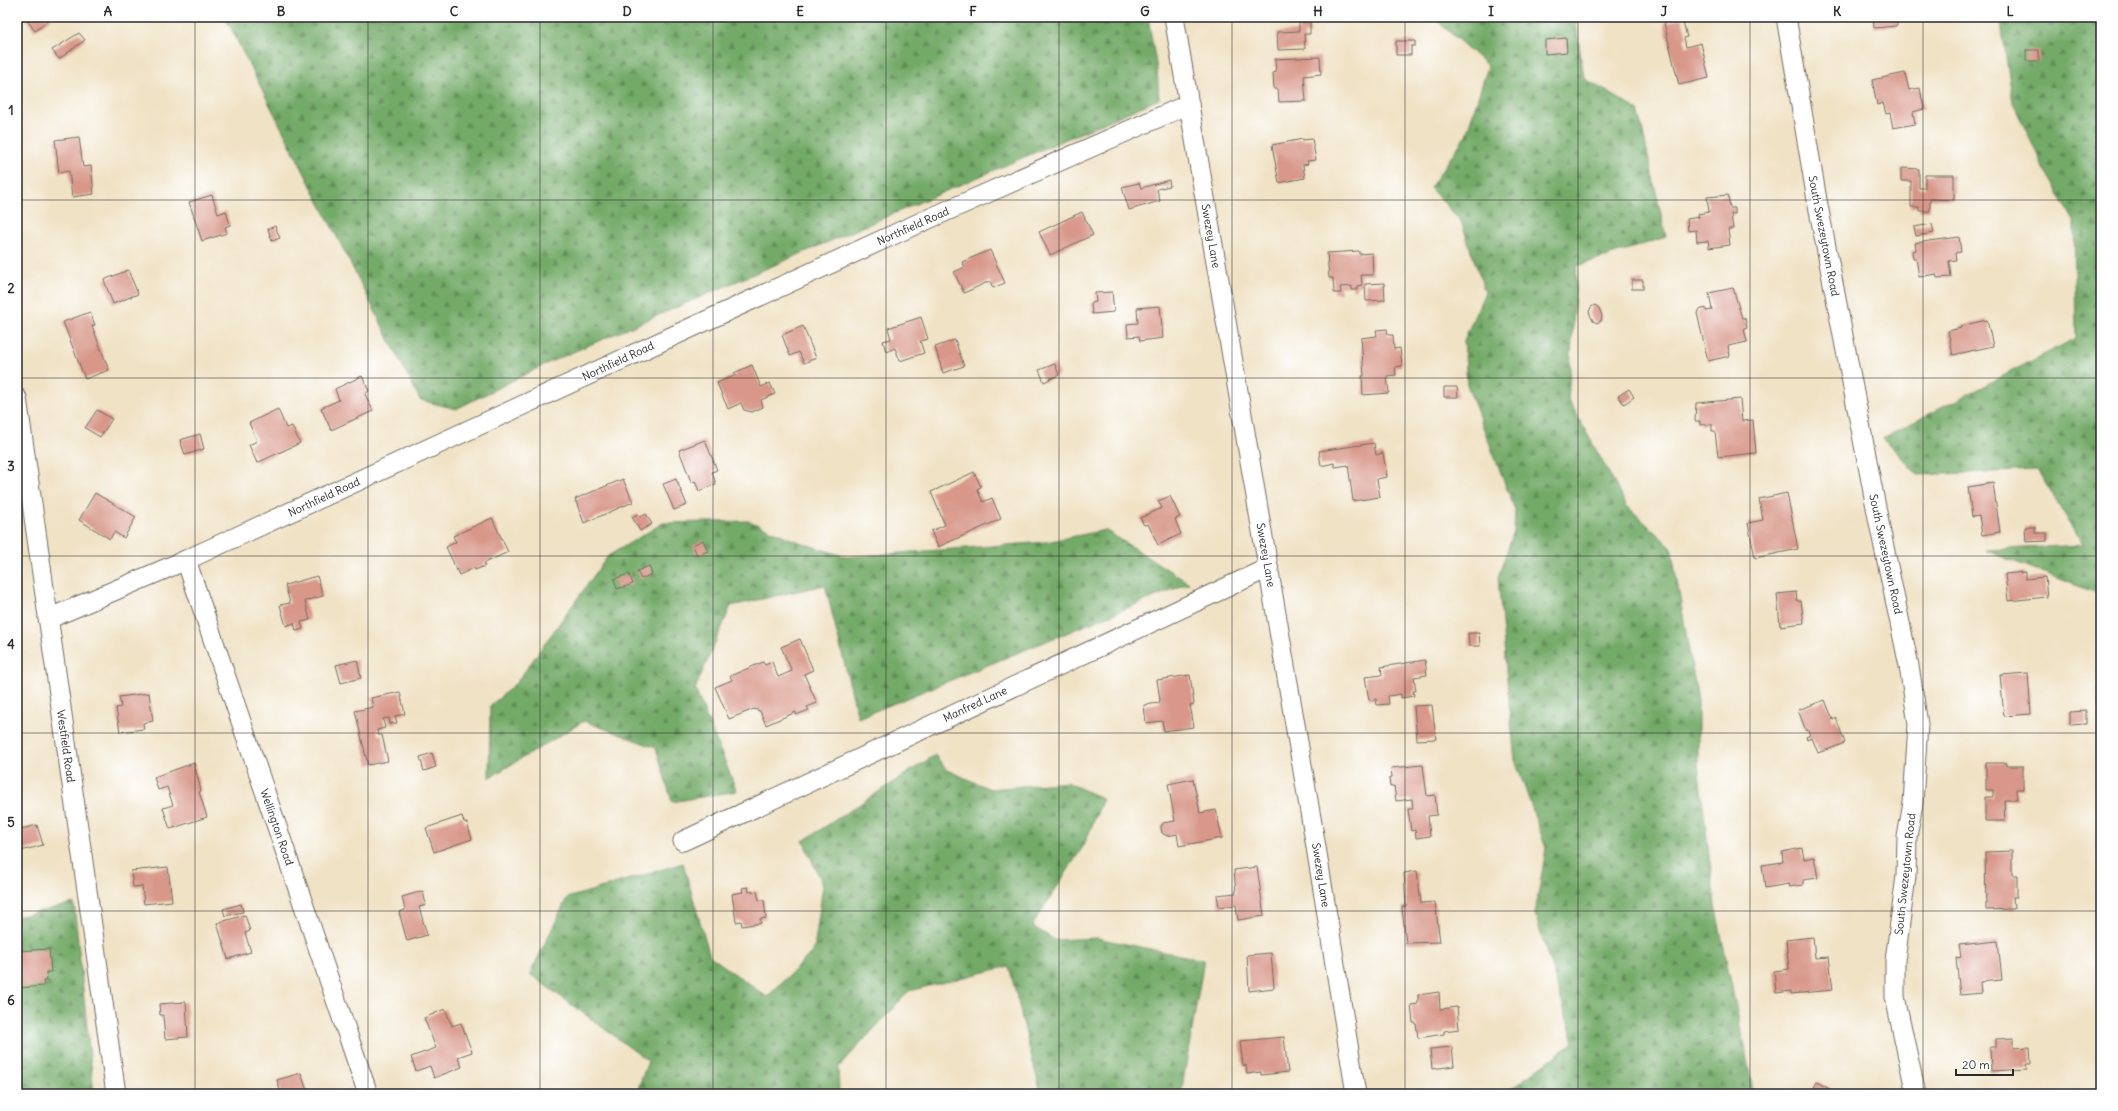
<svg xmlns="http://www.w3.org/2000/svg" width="2118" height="1111" font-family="Delius,sans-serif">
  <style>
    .forest { fill: url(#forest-firs); stroke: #4f6a4a }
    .building { fill: #d89789 }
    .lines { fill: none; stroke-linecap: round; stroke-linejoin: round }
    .minor-casing { stroke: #706b61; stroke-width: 21 }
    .minor { stroke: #fff; stroke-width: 19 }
    .grid { fill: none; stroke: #2b2b2b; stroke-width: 1; stroke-opacity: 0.55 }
    .labels { text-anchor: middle; stroke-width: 3; stroke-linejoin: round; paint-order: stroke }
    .street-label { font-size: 11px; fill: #2b2b2b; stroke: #fff }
    .neatline { fill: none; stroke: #2b2b2b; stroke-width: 1.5 }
    .grid-label { font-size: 13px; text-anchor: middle; font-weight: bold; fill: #2b2b2b }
  </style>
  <defs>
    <pattern id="forest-firs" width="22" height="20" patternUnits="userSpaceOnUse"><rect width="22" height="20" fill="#73aa68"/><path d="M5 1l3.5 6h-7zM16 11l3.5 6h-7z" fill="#5f8b56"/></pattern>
  </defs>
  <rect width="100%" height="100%" fill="#fff"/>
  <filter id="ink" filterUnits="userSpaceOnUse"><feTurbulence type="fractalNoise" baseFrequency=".025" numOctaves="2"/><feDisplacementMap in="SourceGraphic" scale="8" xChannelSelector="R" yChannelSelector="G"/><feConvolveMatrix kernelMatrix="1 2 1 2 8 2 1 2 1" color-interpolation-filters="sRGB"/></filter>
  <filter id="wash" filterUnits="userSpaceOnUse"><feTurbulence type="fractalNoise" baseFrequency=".012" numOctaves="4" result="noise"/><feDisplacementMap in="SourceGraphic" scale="16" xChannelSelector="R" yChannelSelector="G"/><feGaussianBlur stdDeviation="0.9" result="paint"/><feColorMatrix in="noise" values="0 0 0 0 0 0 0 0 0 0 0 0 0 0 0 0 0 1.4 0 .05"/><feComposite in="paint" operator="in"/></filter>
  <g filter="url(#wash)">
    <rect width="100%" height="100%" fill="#f0e2c5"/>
    <g class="forest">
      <path d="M225 17H1148L1157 69 1159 99 550 362 456 409 420 400Z"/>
      <path d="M1439 17H1575L1584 78 1638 110 1666 237 1577 266 1568 399 1627 506 1671 547 1698 701V763L1715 905 1754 1094H1504L1574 1042 1535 914 1546 848 1515 760 1510 714 1498 577 1514 531 1515 510 1467 385 1464 340 1485 292 1461 221 1430 188 1466 135 1488 66 1439 23Z"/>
      <path d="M2000 17H2101V595L1985 550 2083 545 2038 470 1918 475 1883 438 2076 338 2074 221 2044 169 2013 103Z"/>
      <path d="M749 521 796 541 846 557 1046 542 1105 530 1189 583 858 718 825 585 731 606 695 689 737 791 672 802 656 748 584 721 489 778 490 706 517 682 608 556 663 523Z"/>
      <path d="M935 755 947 770 990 789 1067 782 1103 799 1084 845 1032 926 1055 940 1097 938 1204 960 1181 1094H1041L1009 966 909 991 838 1068 839 1094H636L648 1061 530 974 567 898 683 863 710 956 767 997 814 950 823 885 803 841Z"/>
      <path d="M74 903 94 1094H17V917Z"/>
    </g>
    <g id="blocks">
      <g class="building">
        <path d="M17 17H53L35 31 26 19H17Z"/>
        <path d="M1873 17H1897V26L1874 28Z"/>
        <path d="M1682 18 1687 37 1684 38 1686 47 1701 43 1709 78 1679 85 1664 23Z"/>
        <path d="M1299 22H1310V34H1304L1305 49 1278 50 1277 32 1299 31Z"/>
        <path d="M79 33 85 40 59 59 52 50Z"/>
        <path d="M1566 38 1567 52 1545 54V40Z"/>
        <path d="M1396 41H1415V46H1411V55H1396Z"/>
        <rect x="2026" y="50" width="13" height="11"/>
        <path d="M1320 57 1321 74 1304 76 1306 101 1279 102 1278 89H1274L1273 73 1276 72 1275 59Z"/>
        <path d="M1905 73 1909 90 1920 88 1924 109 1913 112 1915 124 1893 128 1890 113 1886 114 1883 103 1877 105 1872 80Z"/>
        <path d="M79 137 83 167 91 166 94 194 72 197 69 171 59 173 55 140Z"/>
        <path d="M1303 139V140L1312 139 1316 160 1307 161 1308 164 1303 165 1305 178 1279 183 1272 145Z"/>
        <path d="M1901 168 1919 169V188H1925V175H1954V200L1930 199V211H1919V207H1911V181H1901Z"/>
        <path d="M1169 180 1170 186 1157 189 1160 201 1129 210 1122 187 1139 183 1141 188Z"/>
        <path d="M212 195 218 214 226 211 230 225 225 227 227 233 202 241 189 202Z"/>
        <path d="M1728 195 1730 208H1735V214H1731L1733 229H1728L1730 245 1709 248 1708 241 1697 242 1696 230 1688 231 1687 219 1699 217 1698 214 1709 212 1707 197Z"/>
        <path d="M1082 212 1093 235 1050 255 1039 232Z"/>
        <path d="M1932 224 1934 233 1916 236 1914 227Z"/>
        <path d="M275 226 280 238 272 241 268 229Z"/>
        <path d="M1959 237 1961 252 1955 253 1956 260 1949 261 1951 277 1937 278 1936 274 1919 277 1916 258H1913L1912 251 1916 250 1915 243Z"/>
        <path d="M990 250 1005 283 993 288 990 281 964 293 954 272 965 267 962 262Z"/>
        <path d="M1359 251V254L1372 253 1373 275H1361L1362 285 1357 286V290H1352V286L1340 287 1341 293H1334L1333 278H1329L1327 253Z"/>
        <path d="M128 270 138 294 113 304 104 280Z"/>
        <rect x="1632" y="280" width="11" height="9"/>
        <path d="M1384 283 1385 300 1366 301 1365 284Z"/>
        <path d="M1733 288 1742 318H1745L1747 328 1744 329 1747 342 1728 346 1730 356 1708 361 1697 313 1699 312V310L1706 308V311L1712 310 1709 293Z"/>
        <path d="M1112 292 1114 312 1092 314 1091 303 1096 302 1095 293Z"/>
        <path d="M1595 305 1599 308 1602 316 1601 321 1597 323 1593 321 1589 312 1591 307Z"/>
        <path d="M1160 306 1163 338 1140 341 1139 336 1128 337 1127 324 1138 323 1137 308Z"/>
        <path d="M90 312 95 325 92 326 109 370 85 379 63 322Z"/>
        <path d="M921 317 928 339 920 341 924 353 900 361 895 348 886 352 883 341 891 339 888 328Z"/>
        <path d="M1987 320 1993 346 1953 355 1948 331 1961 328 1960 326Z"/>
        <path d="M803 326 816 358 804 363 799 352 790 356 782 335Z"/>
        <path d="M1387 329 1388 335H1393L1394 349 1400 348 1402 366 1395 367 1396 375 1387 376 1389 393 1363 395 1362 376H1364L1361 338 1377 336 1376 330Z"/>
        <path d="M955 340 964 366 943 373 935 347Z"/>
        <path d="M1055 364 1059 375 1044 382 1039 370Z"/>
        <path d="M752 365 761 387 770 383 775 394 761 400 763 407 752 412 744 410 741 403 728 409 717 383 736 375 734 373Z"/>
        <path d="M362 376 369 391 365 394 373 411 331 430 321 408 339 400 335 389Z"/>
        <path d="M1444 387H1457L1458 397H1444Z"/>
        <path d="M1629 389 1634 397 1624 404 1618 396Z"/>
        <path d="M1740 399 1742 421 1753 420 1756 453 1718 457 1715 431H1712V424L1700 425V421H1695L1696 403Z"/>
        <path d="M278 409 286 428 292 426 300 443 257 463 249 445 257 441 249 423Z"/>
        <path d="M97 410 112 419 100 437 85 428Z"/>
        <path d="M200 434 204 449 185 455 180 440Z"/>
        <path d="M705 440 717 470 712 472 716 484 699 491 695 481 691 482 679 450Z"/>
        <path d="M1374 443 1376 455 1383 453 1387 477 1377 479 1380 497 1353 501 1348 465 1335 467 1334 463 1321 466 1319 451Z"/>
        <path d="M974 472 981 487 977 489 983 502 992 498 1001 519 938 547 931 531 945 525 931 492Z"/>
        <path d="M623 479 633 502 584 523 575 499Z"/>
        <path d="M676 479 687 505 674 510 663 484Z"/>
        <path d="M1993 483 2000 532 1982 535 1979 516 1972 517 1968 487Z"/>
        <path d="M95 493 136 517 124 538 114 532 110 539 79 520Z"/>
        <path d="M1787 493 1798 549 1755 558 1748 523 1763 520 1759 499Z"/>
        <path d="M1170 496 1180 517 1175 519 1181 534 1158 545 1148 524 1144 525 1140 518 1162 508 1158 501Z"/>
        <path d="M638 514 640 517 646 514 652 524 640 531 632 517Z"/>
        <path d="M492 518 508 552 484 563 485 566 475 570 474 568 459 575 446 547 456 542 453 536Z"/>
        <path d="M2025 527H2035V533H2047V541L2026 542Z"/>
        <path d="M703 540 708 551 697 555 693 545Z"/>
        <path d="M649 566 652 574 641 579 637 571Z"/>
        <path d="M2025 572V579L2045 577 2047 597 2008 601 2005 574Z"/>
        <path d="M629 574 633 584 617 589 614 579Z"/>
        <path d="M317 576 323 596 305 601 310 620 301 622 303 629 296 631 294 623 286 626 280 605 290 603 285 585Z"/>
        <path d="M1796 592 1797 601H1801L1804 623 1780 626 1777 594Z"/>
        <path d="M1468 633H1479L1480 646H1469Z"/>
        <path d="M800 639 813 670 804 674 817 703 807 707 809 710 796 715V712L766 725 760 711 754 709 729 719 715 687 732 680 730 676 763 662 765 665 772 662 778 677 792 671 781 647Z"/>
        <path d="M357 660 361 678 341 683 336 665Z"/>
        <path d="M1425 660 1427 675 1414 677 1416 691H1413L1414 696 1401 698V694L1388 696 1389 704 1377 705 1376 699 1369 700 1365 677 1382 675 1381 667Z"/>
        <path d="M2028 673 2031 714 2004 716 2000 675Z"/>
        <path d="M1190 675 1194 704 1190 705 1194 727 1164 731 1162 721 1146 723 1144 705 1159 703 1160 700 1157 680Z"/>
        <path d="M2097 688H2101V709H2099Z"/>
        <path d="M400 692 405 714 395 716 397 723 390 724 389 718 383 719 385 728 377 730 378 735H382L388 761 368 765 355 711 373 707 371 698Z"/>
        <path d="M149 693 153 721 143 723 144 729 120 732 116 708 121 707 119 697Z"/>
        <path d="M1825 700 1833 720 1836 718 1845 743 1818 753 1812 738 1807 740 1806 737 1810 735 1808 730 1806 731 1798 710Z"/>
        <path d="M1432 705 1436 739 1417 740 1414 706Z"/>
        <path d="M2086 711V724L2070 725V712Z"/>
        <path d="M432 753 436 767 424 771 420 757Z"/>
        <path d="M194 763 201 791 199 792 207 817 170 829 163 808 173 805 167 787 158 790 154 777Z"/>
        <path d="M1986 763H2006V766H2023V789H2016L2017 800H2004L2005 821H1985V797H1993V790H1986Z"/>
        <path d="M1423 765 1427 796 1435 795 1437 815 1428 816 1430 836 1416 838 1415 830 1411 831 1408 809H1413L1412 799 1396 801 1394 786 1390 787 1389 778 1392 777 1391 768Z"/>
        <path d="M1193 779 1200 813 1216 810 1222 838 1179 846 1177 834 1167 836 1162 833 1161 827 1163 823 1175 821 1168 784Z"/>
        <path d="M462 816 464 822 467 823 472 839 434 852 426 828Z"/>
        <path d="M37 825 43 845 21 851 17 830Z"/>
        <path d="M1802 848 1804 859 1814 857 1818 878 1803 880V885L1789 887 1788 884 1765 888 1762 865 1783 862 1782 852Z"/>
        <path d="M2012 851V875H2017V897H2013L2014 909 1986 910 1985 852Z"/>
        <path d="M168 867 172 901 144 904 142 886 133 887 131 871Z"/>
        <path d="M1257 867 1264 916 1238 920 1236 905 1219 907 1217 895 1236 893 1234 870Z"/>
        <path d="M1417 871 1421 903 1435 902 1440 942 1406 943 1402 907 1406 906 1404 873Z"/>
        <path d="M748 887 749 892 757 891 759 900H764L766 918 760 919 761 923 742 926 741 921 736 922 732 894 743 892 742 888Z"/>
        <path d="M423 891 426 905 419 907 427 935 407 941 399 912 405 910 402 897Z"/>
        <path d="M241 904 243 912 225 916 223 909Z"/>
        <path d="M245 915 250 931 245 933 251 952 228 959 217 923Z"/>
        <path d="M1813 937 1815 958 1829 957 1833 990 1791 994V991L1776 993 1774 971 1789 969 1786 940Z"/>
        <path d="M1998 941 2002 980 1980 982 1981 993 1960 995 1956 958 1961 957 1959 945Z"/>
        <path d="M49 949 51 972H46L47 981H43L44 986 17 988V951Z"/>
        <path d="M1271 953 1274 988 1249 991 1247 955Z"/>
        <path d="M1439 992 1440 1009 1457 1007 1459 1029 1444 1031V1034L1418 1038 1416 1023H1413L1411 1005 1418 1004V995Z"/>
        <path d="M186 1002 188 1037 165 1039 163 1015H160L159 1004Z"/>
        <path d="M445 1009 452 1026 461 1023 472 1052 458 1057 462 1067 434 1078 430 1066 416 1071 411 1057 436 1048 424 1018Z"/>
        <path d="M1284 1037 1288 1072 1261 1075V1072L1247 1074 1246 1065 1243 1066 1240 1041Z"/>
        <path d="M2014 1038V1048L2030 1047 2031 1063H2026L2027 1069 1991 1071 1990 1047H1996V1039Z"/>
        <path d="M1452 1047 1454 1066 1432 1069 1430 1049Z"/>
        <path d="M301 1073 308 1094H281L277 1080Z"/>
        <path d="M1817 1082 1833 1091 1832 1094H1818L1812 1091Z"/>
      </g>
    </g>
  </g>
  <g filter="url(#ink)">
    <use href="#blocks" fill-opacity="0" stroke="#706b61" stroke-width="1"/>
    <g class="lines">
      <defs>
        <g id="minor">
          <path d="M1174 17 1316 847 1356 1094"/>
          <path d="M1786 17 1817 200 1880 528 1909 666 1918 724 1913 803 1907 837 1906 876 1895 961V997L1916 1094"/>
          <path d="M17 398 116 1094"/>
          <path d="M186 560 368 1094"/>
          <path d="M48 619 186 560 908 228 1189 104"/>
          <path d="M683 841 1268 568"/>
        </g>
      </defs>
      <use href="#minor" class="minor-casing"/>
      <use href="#minor" class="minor"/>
    </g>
  </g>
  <path class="grid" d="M195 17V1094M368 17V1094M540 17V1094M713 17V1094M886 17V1094M1059 17V1094M1232 17V1094M1405 17V1094M1578 17V1094M1750 17V1094M1923 17V1094M17 200H2101M17 378H2101M17 556H2101M17 733H2101M17 911H2101"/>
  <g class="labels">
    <g class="street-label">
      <text transform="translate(913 226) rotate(-24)" y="4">Northfield Road</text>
      <text transform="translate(1211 236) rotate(80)" y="4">Swezey Lane</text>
      <text transform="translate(1824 236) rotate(79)" y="4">South Swezeytown Road</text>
      <text transform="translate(618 361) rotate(-25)" y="4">Northfield Road</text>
      <text transform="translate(324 497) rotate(-25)" y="4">Northfield Road</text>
      <text transform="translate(1886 554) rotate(78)" y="4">South Swezeytown Road</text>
      <text transform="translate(1266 555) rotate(80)" y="4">Swezey Lane</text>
      <text transform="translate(975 704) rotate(-25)" y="4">Manfred Lane</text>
      <text transform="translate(66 746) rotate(82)" y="4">Westfield Road</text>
      <text transform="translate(277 827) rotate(71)" y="4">Wellington Road</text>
      <text transform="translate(1905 874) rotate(-84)" y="4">South Swezeytown Road</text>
      <text transform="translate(1321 875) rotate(81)" y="4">Swezey Lane</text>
    </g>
  </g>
  <rect width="2118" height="1111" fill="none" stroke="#fff" stroke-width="44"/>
  <path d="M1956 1069v6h57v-6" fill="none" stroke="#2b2b2b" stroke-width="2"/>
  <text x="1962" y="1069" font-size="12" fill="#2b2b2b" stroke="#ffffff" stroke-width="3" paint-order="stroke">20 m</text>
  <rect x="22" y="22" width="2074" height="1067" class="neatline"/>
  <g class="grid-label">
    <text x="108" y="16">A</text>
    <text x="281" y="16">B</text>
    <text x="454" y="16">C</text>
    <text x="627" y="16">D</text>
    <text x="800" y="16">E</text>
    <text x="973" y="16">F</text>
    <text x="1145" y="16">G</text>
    <text x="1318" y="16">H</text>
    <text x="1491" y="16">I</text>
    <text x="1664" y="16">J</text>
    <text x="1837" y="16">K</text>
    <text x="2010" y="16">L</text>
    <text x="11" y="115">1</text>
    <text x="11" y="293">2</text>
    <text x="11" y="471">3</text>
    <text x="11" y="649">4</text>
    <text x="11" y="827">5</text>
    <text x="11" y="1005">6</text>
  </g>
</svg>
